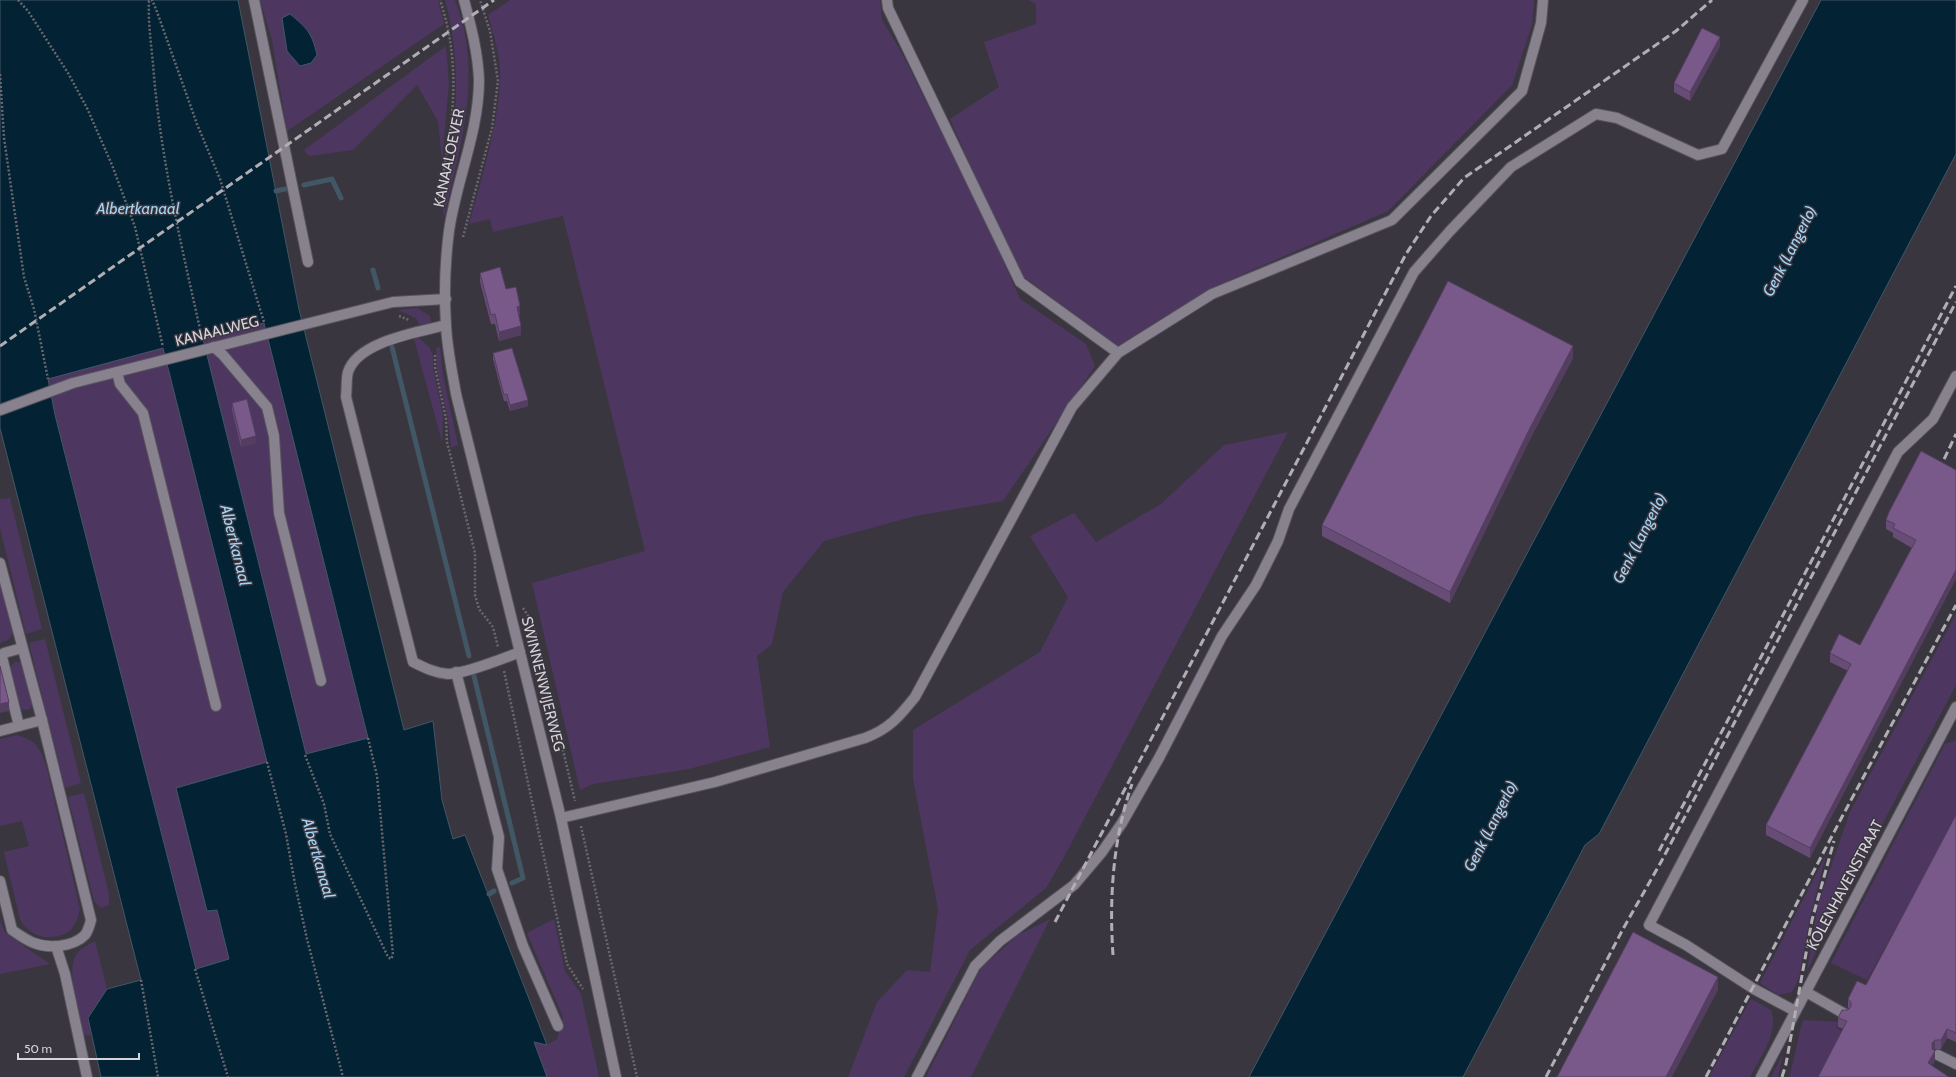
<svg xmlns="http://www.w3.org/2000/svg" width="1956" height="1077" font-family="Cabin,sans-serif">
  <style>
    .green { fill: #4d3761 }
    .water { fill: #032233; stroke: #425765; fill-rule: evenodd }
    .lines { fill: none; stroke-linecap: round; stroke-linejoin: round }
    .stream { stroke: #425765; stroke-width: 5 }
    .minor-casing { stroke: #57545c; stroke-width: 12 }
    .path { stroke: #6b676f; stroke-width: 2.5; stroke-dasharray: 2 2; stroke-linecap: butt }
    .minor { stroke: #88828e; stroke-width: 10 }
    .rail { stroke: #b1aeb4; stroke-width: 3; stroke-dasharray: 8 4; stroke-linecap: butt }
    .wall { fill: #674d76 }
    .shaded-wall { fill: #543e60 }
    .building { fill: #785989; stroke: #543e60 }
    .labels { text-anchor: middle; stroke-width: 3; stroke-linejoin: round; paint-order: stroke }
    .street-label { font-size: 15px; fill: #d6d3d9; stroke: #3a363f }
    .water-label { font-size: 16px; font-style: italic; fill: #a4d4f4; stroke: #3a363f }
  </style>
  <rect width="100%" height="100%" fill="#3a363f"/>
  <g class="green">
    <path d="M260 0H438L444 24 287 131 272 40Z"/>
    <path d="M445 0H455C484 74 460 145 444 218L442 200 447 163 451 161C457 108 460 53 445 0Z"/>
    <path d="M510 0H880L882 20 900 50 981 211 1020 299 1086 344 1095 366 1003 501 915 516 824 541 783 592 772 644 757 656 770 747 689 769 593 784 580 790 532 583 645 551 563 216 493 232 490 219 469 224C481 180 499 123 500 78 501 57 494 36 488 15Z"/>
    <path d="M1028 0H1534L1532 25 1512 85 1388 211 1211 288 1118 346 1024 277 992 215 950 119 999 87 984 42 1036 24V4Z"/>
    <path d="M446 46 449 83 442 160 438 121 417 85 353 150 309 156 304 150Z"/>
    <path d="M417 308 430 316 431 322 420 325 416 318 398 310Z"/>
    <path d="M264 323 368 738 305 755 202 339Z"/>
    <path d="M418 337 430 348 433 357V368L443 415 442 442 414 339Z"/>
    <path d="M440 347 443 375 458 445 451 448 448 419 437 370 436 348Z"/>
    <path d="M163 348 267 762 208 911 217 910 229 959 195 969 55 415 48 379Z"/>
    <path d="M1288 432 1064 857 1046 888 970 950 904 1077H848L877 1002 907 970 930 972 938 909 913 779V730L1040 652 1068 597 1030 536 1074 513 1096 542 1161 504 1224 445Z"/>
    <path d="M10 498 42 629 26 634 0 528V499Z"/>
    <path d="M0 583 13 633 8 640 0 643Z"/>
    <path d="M1956 614V685L1831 921 1807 971 1818 904 1850 812Z"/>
    <path d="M45 639 81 783 65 788 29 643Z"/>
    <path d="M15 662H19L23 666 32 703 31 708 27 710 21 709 10 667Z"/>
    <path d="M17 735C36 741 39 746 46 765L80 909C77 922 73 933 58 936 44 940 29 934 21 921 18 916 18 908 16 903 12 886 8 869 4 852L29 846 22 821 0 826V739Z"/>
    <path d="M1956 740V817L1867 980 1831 963 1945 744Z"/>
    <path d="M84 793 109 894V905L101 908 94 901 68 797Z"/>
    <path d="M1826 855 1809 922 1799 978 1792 992 1778 995 1760 983Z"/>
    <path d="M554 919 565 971 581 994 599 1077H547L533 1041 547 1045 557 1039 563 1017 527 933Z"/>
    <path d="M1050 919 971 1077H926L981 968 1018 935Z"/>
    <path d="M0 920 5 933 50 964 0 974Z"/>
    <path d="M95 941 107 989 88 1018 91 1035 84 1036C80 1016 63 967 79 951 83 947 90 944 95 941Z"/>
    <path d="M1751 999 1771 1010C1779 1034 1761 1055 1750 1077H1709Z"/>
    <path d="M1803 1020 1839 1022 1836 1027 1843 1033 1820 1077H1789C1795 1058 1797 1039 1803 1020Z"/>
    <path d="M1783 1054 1778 1077H1771Z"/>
  </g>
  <g class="water">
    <path d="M0 0H238L299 309 404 730 433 721 442 800 453 839 465 835 547 1045 534 1042 547 1077H101L88 1018 107 989 141 980 0 428ZM264 323 368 738 306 754 203 339ZM163 348 267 762 176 788 207 911 217 910 229 959 196 969 55 415 48 379Z"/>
    <path d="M1821 0H1956V154L1599 834 1585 845 1463 1077H1249Z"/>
    <path d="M290 14C307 28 312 33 317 55L311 63 300 66 287 51 282 18Z"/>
  </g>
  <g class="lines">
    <g class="stream">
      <path d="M304 185 332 179 341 198"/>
      <path d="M276 191 285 189"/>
      <path d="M373 270 378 288"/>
      <path d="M392 347 469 656"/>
      <path d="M474 676 523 878 512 883"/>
      <path d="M489 894 494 891"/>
    </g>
    <defs>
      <g id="minor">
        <path d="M254 0 308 262"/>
        <path d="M464 0C471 26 478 53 479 80 479 132 456 181 449 231 445 262 444 294 446 325 447 348 452 371 456 394L561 818 616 1077"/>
        <path d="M887 0 888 8 1020 282 1118 353"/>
        <path d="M446 325C419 332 358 341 348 372 346 379 347 389 346 397L413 662C425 668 435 673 448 674 463 674 505 658 520 652"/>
        <path d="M214 347 223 355 267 407 274 436 279 513 321 681"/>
        <path d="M117 372 120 384 143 413 216 706"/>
        <path d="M0 410 73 383 373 307 393 302 446 299"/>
        <path d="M0 563 42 720 91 920C90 924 88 931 85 935 73 947 49 949 34 943 26 940 19 935 12 930L0 881"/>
        <path d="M456 672 499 837 497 869 523 946 558 1026"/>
        <path d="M19 726 2 657 4 653 22 648"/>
        <path d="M0 731 42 720"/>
        <path d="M561 818 715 782 865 738C889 729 899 717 915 697L1072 407 1118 353 1212 294 1392 220 1522 91 1541 23 1543 0"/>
        <path d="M56 946 65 974 87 1077"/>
        <path d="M1806 992 1845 1014"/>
        <path d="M1795 1011 1754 989 1686 945 1649 925 1898 452 1933 419 1956 376"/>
        <path d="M1938 1055 1956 1064"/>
        <path d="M917 1077 975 966 1000 941 1074 885 1102 852 1122 823 1159 758 1222 636 1256 585 1278 541 1289 509 1414 272 1450 231 1511 167 1596 114 1617 118 1698 155 1722 149 1803 0"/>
        <path d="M1761 1077 1956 707"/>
      </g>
    </defs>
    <use href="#minor" class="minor-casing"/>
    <g class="path">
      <path d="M18 0 28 11 68 73 87 108 112 165 135 227 163 347"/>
      <path d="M0 74 4 138 24 277 34 309 48 379"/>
      <path d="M439 206V197C452 128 463 69 440 0"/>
      <path d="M463 237 492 128 498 81 490 31 480 0"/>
      <path d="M399 316 409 320"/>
      <path d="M202 338C182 248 160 157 153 64 151 43 148 22 149 1L152 0 156 9 197 124 220 179 264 322"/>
      <path d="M435 355V367L446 419 447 442 475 553V595L479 609 493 627 498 647"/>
      <path d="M523 608 533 623 575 801"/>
      <path d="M504 671 567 964 583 989"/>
      <path d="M305 755 324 804 330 834 388 957 391 959 393 955 377 776 368 738"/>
      <path d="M267 762 286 834 295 884 307 939 343 1077"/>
      <path d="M581 826 637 1077"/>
      <path d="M195 969 228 1077"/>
      <path d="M141 980 158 1077"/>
    </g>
    <use href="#minor" class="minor"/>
    <g class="rail">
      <path d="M0 346 494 0"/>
      <path d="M1939 470 1956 434"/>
      <path d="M1659 851 1956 286"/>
      <path d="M1055 922 1406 254 1431 216 1464 178 1676 31 1712 0"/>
      <path d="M1113 955C1109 898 1113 838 1132 784"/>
      <path d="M1546 1077 1623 929 1661 862 1956 302"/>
      <path d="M1706 1077 1843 815 1956 605"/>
      <path d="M1782 1077 1786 1064 1812 920 1834 841"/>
    </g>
  </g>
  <g class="wall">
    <path d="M1720 46 1690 101 1674 92V83Z"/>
    <path d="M480 273 506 289 520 315H519L521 335 499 341 495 324H491L480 282Z"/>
    <path d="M493 353 528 406 510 411 507 401H504L493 359Z"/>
    <path d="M1573 358 1530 439 1450 603 1322 536V525Z"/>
    <path d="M232 403 256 443 241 447 232 410Z"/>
    <path d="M1956 470 1810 858 1766 835V825L1848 671 1830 662V653L1860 645 1912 548 1893 537V533L1886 529V520Z"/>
    <path d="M1956 815V1042L1947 1038 1941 1049H1935L1934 1050 1935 1061 1838 1027V1018L1849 1009 1848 1008V999L1866 985Z"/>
  </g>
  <g class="shaded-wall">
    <path d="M1720 37V46L1690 101V92Z"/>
    <path d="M520 306V315L517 316V307Z"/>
    <path d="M521 326V335L499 341V332Z"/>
    <path d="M1573 346V358L1530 439 1450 603V592L1530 428Z"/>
    <path d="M528 400V406L510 411V405Z"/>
    <path d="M256 436V443L241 447V440Z"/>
    <path d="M1956 570V579L1810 858V848Z"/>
    <path d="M9 702V711L0 713V704Z"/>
    <path d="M1718 977V990L1672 1077H1666Z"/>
    <path d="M1947 1029V1038L1941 1049V1040Z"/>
    <path d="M1935 1040V1049L1932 1052V1043Z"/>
    <path d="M1935 1051V1061L1928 1072V1063Z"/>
  </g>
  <g class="building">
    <path d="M1702 28 1720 37 1690 92 1674 83Z"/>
    <path d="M500 267 506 289 516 287 520 306 517 307 521 326 499 332 495 314 491 315 480 273Z"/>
    <path d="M1448 281 1573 346 1530 428 1450 592 1322 525Z"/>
    <path d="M512 348 528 400 510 405 507 394 504 395 493 353Z"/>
    <path d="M247 399 256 436 241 440 232 403Z"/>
    <path d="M1921 451 1956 470V570L1810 848 1766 825 1851 664 1830 653 1839 634 1860 645 1916 540 1893 528 1895 524 1886 520 1889 512Z"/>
    <path d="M0 666 9 702 0 704Z"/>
    <path d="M1956 815V1033L1947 1029 1941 1040H1935L1932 1043V1049L1935 1051 1928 1063 1949 1077H1818L1847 1021 1838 1018 1842 1010H1848L1851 1007V1002L1848 999 1857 981 1866 985Z"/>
    <path d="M1633 932 1718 977 1666 1077H1557Z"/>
  </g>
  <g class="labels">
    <g class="street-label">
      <text transform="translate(449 158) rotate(-78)" y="5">KANAALOEVER</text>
      <text transform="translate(217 331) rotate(-14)" y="5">KANAALWEG</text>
      <text transform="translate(543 684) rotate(76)" y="5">SWINNENWIJERWEG</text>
      <text transform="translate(1845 885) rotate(-62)" y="5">KOLENHAVENSTRAAT</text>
    </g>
    <g class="water-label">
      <text x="138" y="214">Albertkanaal</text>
      <text transform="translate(1789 251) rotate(-63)" y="6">Genk (Langerlo)</text>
      <text transform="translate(1639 538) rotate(-63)" y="6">Genk (Langerlo)</text>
      <text transform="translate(236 545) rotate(76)" y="6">Albertkanaal</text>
      <text transform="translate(1490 826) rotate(-63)" y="6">Genk (Langerlo)</text>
      <text transform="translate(319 858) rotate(74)" y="6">Albertkanaal</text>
    </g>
  </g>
  <path d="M18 1053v6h121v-6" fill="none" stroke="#d6d3d9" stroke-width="2"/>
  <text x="24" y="1053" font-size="12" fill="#d6d3d9" stroke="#3a363f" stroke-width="3" paint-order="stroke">50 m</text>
</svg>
